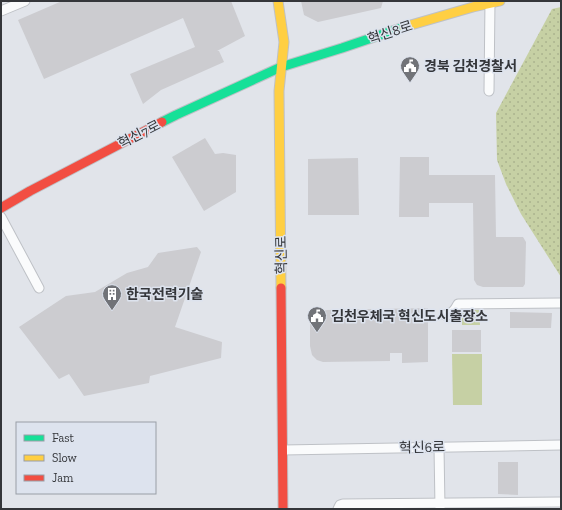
<svg xmlns="http://www.w3.org/2000/svg" width="562" height="510" font-family="'Zilla Slab','Noto Sans KR',serif">
  <style>
    .park { fill: url(#park-dots) }
    .pitch { fill: #c6d0a4 }
    .building { fill: #ccccd0 }
    .lines { fill: none; stroke-linecap: round; stroke-linejoin: round }
    .street-casing { stroke: #bec1c6; stroke-width: 11 }
    .fast-casing { stroke: #bec1c6; stroke-width: 11 }
    .slow-casing { stroke: #bec1c6; stroke-width: 11 }
    .jam-casing { stroke: #bec1c6; stroke-width: 11 }
    .street { stroke: #fafbfc; stroke-width: 9 }
    .fast { stroke: #16e098; stroke-width: 9 }
    .slow { stroke: #ffcf43; stroke-width: 9 }
    .jam { stroke: #f24e42; stroke-width: 9 }
    .labels { text-anchor: middle; stroke-width: 3; stroke-linejoin: round; paint-order: stroke }
    .street-label { font-size: 14px; fill: #34363a; stroke: #dde3ee }
    .poi-label { font-size: 14px; font-weight: bold; fill: #34363a; stroke: #dde3ee; text-anchor: start }
  </style>
  <defs>
    <pattern id="park-dots" width="8" height="8" patternUnits="userSpaceOnUse"><rect width="8" height="8" fill="#c6d0a4"/><path d="M2 2h.1M6 6h.1" fill="none" stroke="#abb38e" stroke-width="1.8" stroke-linecap="round"/></pattern>
  </defs>
  <rect width="100%" height="100%" fill="#e1e4ea"/>
  <path class="park" d="M561 7V277L521 214 506 184 497 160 496 113 552 9Z"/>
  <g class="pitch">
    <path d="M462 310H479L480 325H462Z"/>
    <path d="M452 354H482V405H453Z"/>
  </g>
  <g class="building">
    <path d="M62 1H231L245 36 217 51H219L224 62 161 90 143 104 130 74 195 47 183 18 44 79 18 20Z"/>
    <path d="M301 1H383L381 8 318 22 304 15Z"/>
    <path d="M205 138 215 154 223 153 236 155V192L204 211 172 157Z"/>
    <path d="M400 157H429V175H495L496 237H523L526 242 525 284 523 287H483L477 285 474 280 473 203H429V217H399Z"/>
    <path d="M358 158 359 215H308V159Z"/>
    <path d="M197 247 201 252 175 327 222 342 221 358 150 376 149 383 84 396 69 374 59 379 19 327 66 296 95 292 127 273 148 267 158 253Z"/>
    <path d="M428 308V362L402 363V353H390V361L323 362 317 360 312 355 310 346V314L327 310Z"/>
    <path d="M510 312 552 313 551 328H510Z"/>
    <rect x="452" y="330" width="29" height="22"/>
    <path d="M498 462H518V495L498 494Z"/>
  </g>
  <g class="lines">
    <defs>
      <g id="street">
        <path d="M1 11 25 1"/>
        <path d="M489 91 490 1"/>
        <path d="M1 217 39 288"/>
        <path d="M445 315C452 314 455 310 458 304L561 303"/>
        <path d="M439 447 440 508"/>
        <path d="M283 450 561 445"/>
        <path d="M338 509 340 505 343 504 561 502"/>
      </g>
      <path id="fast" d="M162 122 176 115 281 67 342 48 404 27"/>
      <g id="slow">
        <path d="M278 1 284 42 279 91 281 288"/>
        <path d="M404 27 473 7 500 1"/>
      </g>
      <g id="jam">
        <path d="M1 208 30 191 162 122"/>
        <path d="M281 288 283 509"/>
      </g>
    </defs>
    <use href="#street" class="street-casing"/>
    <use href="#fast" class="fast-casing"/>
    <use href="#slow" class="slow-casing"/>
    <use href="#jam" class="jam-casing"/>
    <use href="#street" class="street"/>
    <use href="#fast" class="fast"/>
    <use href="#slow" class="slow"/>
    <use href="#jam" class="jam"/>
  </g>
  <defs>
    <symbol id="civic-pin" viewBox="-11 -11 22 30"><path d="M0 17L-7.5 6A9.5 9.5 0 1 1 7.5 6Z" fill="#717378" stroke="#dde3ee"/><path d="M-.6-6.5H3V-4.5H.6V-3L4-1V1h2V6H-6V1h2V-1L-.6-3ZM-1.2 2.5V6h2.4V2.5Z" fill="#fff"/></symbol>
    <symbol id="building-pin" viewBox="-11 -11 22 30"><path d="M0 17L-7.5 6A9.5 9.5 0 1 1 7.5 6Z" fill="#717378" stroke="#dde3ee"/><path d="M-4-6H4V6H1V3H-1V6H-4ZM-2.5-4.3h1.7v1.8h-1.7ZM.8-4.3h1.7v1.8H.8ZM-2.5-1h1.7V.8h-1.7ZM.8-1h1.7V.8H.8Z" fill="#fff"/></symbol>
  </defs>
  <g fill-rule="evenodd">
    <use href="#civic-pin" x="399" y="55" width="22" height="30"/>
    <use href="#building-pin" x="101" y="283" width="22" height="30"/>
    <use href="#civic-pin" x="306" y="305" width="22" height="30"/>
  </g>
  <g class="labels">
    <g class="street-label">
      <text transform="translate(390 32) rotate(-18)" y="5">혁신8로</text>
      <text transform="translate(139 134) rotate(-27)" y="5">혁신7로</text>
      <text transform="translate(281 255) rotate(-91)" y="5">혁신로</text>
      <text transform="translate(422 447) rotate(-1)" y="5">혁신6로</text>
    </g>
    <g class="poi-label">
      <text x="424" y="71">경북 김천경찰서</text>
      <text x="126" y="299">한국전력기술</text>
      <text x="331" y="321">김천우체국 혁신도시출장소</text>
    </g>
  </g>
  <rect width="562" height="510" fill="none" stroke="#34363a" stroke-width="4"/>
  <rect x="16" y="422" width="140" height="72" fill="#dde3ee" stroke="#999ea6"/>
  <rect x="24" y="435" width="20" height="6" fill="#16e098" stroke="#999ea6"/>
  <text x="52" y="442" font-size="12" fill="#34363a">Fast</text>
  <rect x="24" y="455" width="20" height="6" fill="#ffcf43" stroke="#999ea6"/>
  <text x="52" y="462" font-size="12" fill="#34363a">Slow</text>
  <rect x="24" y="475" width="20" height="6" fill="#f24e42" stroke="#999ea6"/>
  <text x="52" y="482" font-size="12" fill="#34363a">Jam</text>
</svg>
